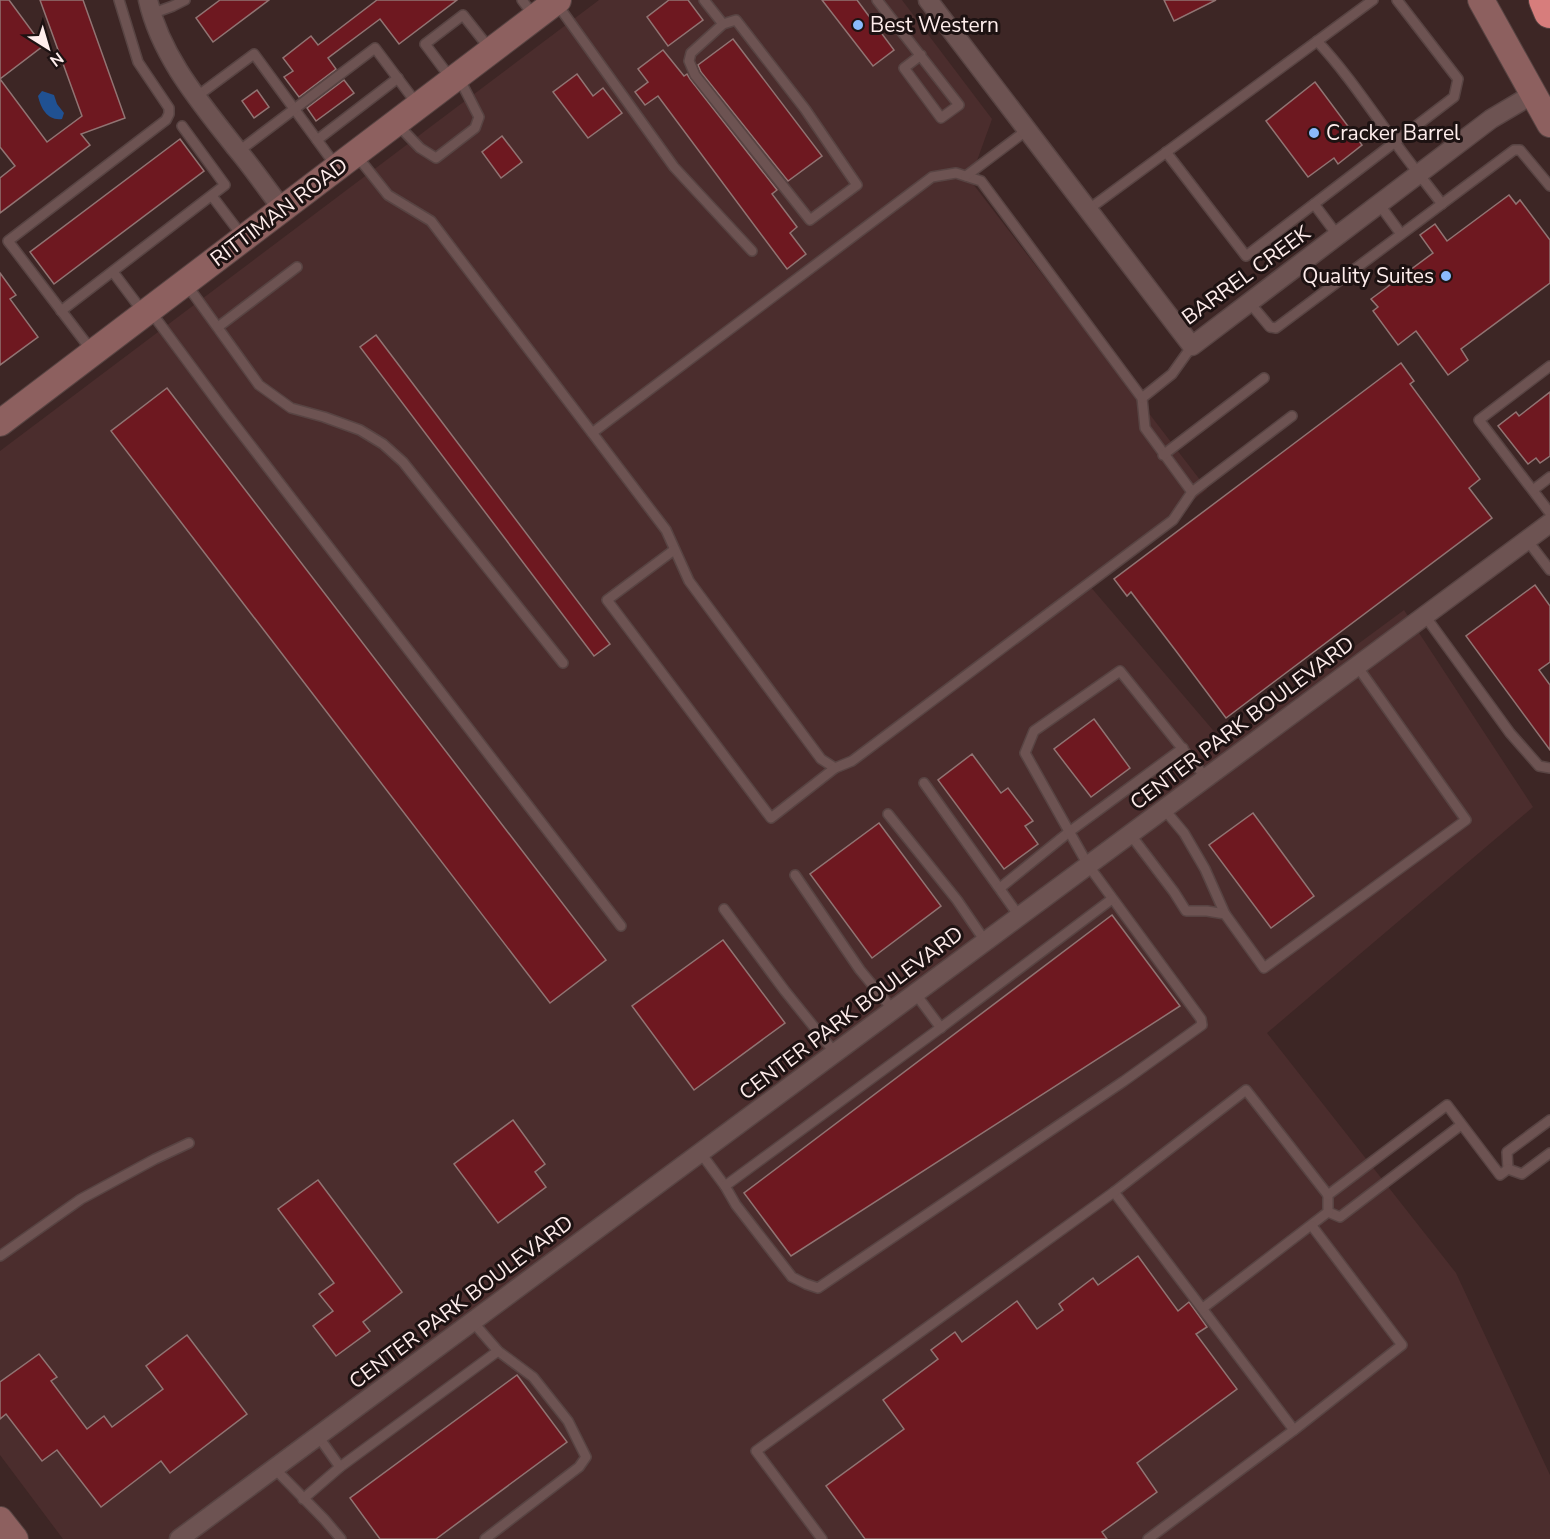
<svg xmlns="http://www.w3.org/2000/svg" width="1550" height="1539" font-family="'Nunito Sans',sans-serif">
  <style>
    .built { fill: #4b2d2d }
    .water { fill: #205192 }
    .building { fill: #6e1820; stroke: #917473; stroke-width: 1.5 }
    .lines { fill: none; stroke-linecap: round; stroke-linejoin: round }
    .lane-casing { stroke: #584443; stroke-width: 12 }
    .street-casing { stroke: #584443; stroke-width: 21 }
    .secondary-casing { stroke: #584443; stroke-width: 28 }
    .highway-casing { stroke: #584443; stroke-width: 34 }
    .lane { stroke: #6d5352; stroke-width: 9 }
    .street { stroke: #6d5352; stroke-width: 18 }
    .secondary { stroke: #8d605f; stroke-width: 26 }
    .highway { stroke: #d77d7c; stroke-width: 32 }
    .poi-dot { fill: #8abafc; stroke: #1d1212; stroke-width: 2 }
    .labels { text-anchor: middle; stroke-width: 6; stroke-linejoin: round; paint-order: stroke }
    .poi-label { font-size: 21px; fill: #feedec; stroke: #1d1212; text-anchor: start }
    .street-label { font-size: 21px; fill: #feedec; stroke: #1d1212 }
  </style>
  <rect width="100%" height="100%" fill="#3d2625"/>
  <path class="built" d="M599 0H902L992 119 970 180 1207 489 1089 585 1224 743 1404 610 1533 807 1267 1033 1456 1273 1550 1475V1539H63L0 1455V451Z"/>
  <path class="water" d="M42 91 54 95 57 104 64 113 62 119C48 121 41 109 38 96Z"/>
  <g class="building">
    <path d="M0 0H9L43 46 0 79 47 142 82 116 40 0H83L125 118 81 134 90 145 0 213V178L15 166 0 147Z"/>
    <path d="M220 0H269L213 42 196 18Z"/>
    <path d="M377 0H457L399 44 380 19 328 58 336 69 299 97 284 77 293 71 283 58 311 36 318 45Z"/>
    <path d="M669 0H688L703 20 668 46 647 17Z"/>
    <path d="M822 0H857L894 50 873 66Z"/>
    <path d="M1164 0H1216L1174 21Z"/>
    <path d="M733 39 822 156 788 181 701 72 698 65Z"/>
    <path d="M663 50 684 76 687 74 690 79 777 190 772 194 797 227 790 233 806 254 787 269 658 96 645 105 635 92 648 82 638 69Z"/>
    <path d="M577 74 593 96 603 88 622 113 588 138 553 92Z"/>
    <path d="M344 80 354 93 316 121 307 108Z"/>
    <path d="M1315 82 1362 145 1338 164 1334 158 1308 177 1266 121Z"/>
    <path d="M257 90 269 107 254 118 242 101Z"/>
    <path d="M502 136 522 162 501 178 482 152Z"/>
    <path d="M180 139 204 171 54 284 30 252Z"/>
    <path d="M1509 195 1516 204 1520 200 1550 240V283L1461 349 1468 360 1448 375 1416 331 1398 345 1373 311 1378 307 1371 299 1433 253 1420 235 1435 224 1447 241Z"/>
    <path d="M0 273 16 295 10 299 38 337 0 365Z"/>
    <path d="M376 335 610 644 594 656 360 347Z"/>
    <path d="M1401 363 1414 381 1410 384 1480 479 1469 488 1492 518 1226 718 1176 651 1131 592 1127 596 1114 579Z"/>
    <path d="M167 388 606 960 550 1003 111 431Z"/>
    <path d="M1550 392V456L1540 463 1536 458 1528 464 1498 426 1516 412 1519 416Z"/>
    <path d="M1535 585 1550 606V662L1539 670 1550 685V750L1466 636Z"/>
    <path d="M1094 719 1130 768 1091 797 1054 749Z"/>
    <path d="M972 754 1001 793 1008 788 1033 821 1025 826 1038 844 1004 869 938 780Z"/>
    <path d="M1253 813 1314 896 1271 928 1209 845Z"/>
    <path d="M879 823 941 906 872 958 810 874Z"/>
    <path d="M1112 915 1180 1006 791 1256 744 1193Z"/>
    <path d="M723 940 785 1023 694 1090 632 1006Z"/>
    <path d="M513 1120 545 1164 535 1172 546 1187 498 1223 454 1164Z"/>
    <path d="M318 1180 402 1292 363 1322 370 1331 336 1356 313 1326 333 1311 319 1294 334 1283 278 1209Z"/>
    <path d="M1138 1256 1178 1311 1189 1302 1207 1327 1196 1334 1237 1389 1137 1463 1157 1492 1102 1532 1107 1539H865L826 1486 904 1429 883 1400 938 1359 931 1350 955 1332 962 1342 1017 1301 1037 1329 1063 1310 1059 1304 1093 1278 1098 1285Z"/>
    <path d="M187 1335 247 1414 170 1473 161 1461 101 1507 57 1450 42 1461 6 1414 0 1419V1382L39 1354 57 1377 51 1381 87 1429 104 1416 112 1427 163 1389 146 1366Z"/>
    <path d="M517 1375 567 1442 436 1539H380L350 1498Z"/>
  </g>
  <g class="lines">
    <defs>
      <g id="lane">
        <path d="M522 0 534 16"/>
        <path d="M704 0 723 24"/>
        <path d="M877 0 959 105 941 118 904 68 921 55"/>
        <path d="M557 4 674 167 752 251"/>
        <path d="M151 14 173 6 185 0"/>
        <path d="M736 20 805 109 857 185 810 220 695 75 689 61 691 53 723 24Z"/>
        <path d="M1317 41C1346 72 1369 107 1394 141 1409 162 1426 183 1442 204"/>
        <path d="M452 80 425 44 463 15 490 49"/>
        <path d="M196 97 254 54 317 140 398 78"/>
        <path d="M397 124 420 148 436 158 475 128 479 117 459 78"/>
        <path d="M317 140 336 166"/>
        <path d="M239 151 375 48 417 104"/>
        <path d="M1166 152 1246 256 1454 97 1458 79 1397 0"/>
        <path d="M357 156 388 195 431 221 666 530 689 581 821 759 835 768 852 761 1173 520 1192 492 1145 428 1142 398 981 181 956 173 932 177 592 433"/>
        <path d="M966 176 1027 130"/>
        <path d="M212 196 243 237"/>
        <path d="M1314 204 1338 236"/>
        <path d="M1379 204 1401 234"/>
        <path d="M1089 209 1373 0"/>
        <path d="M113 272 143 312"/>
        <path d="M187 285 259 385 291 408 324 417 360 430 383 444 403 462 563 663"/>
        <path d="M1249 302 1270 327 1276 328 1514 150H1520L1550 186"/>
        <path d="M61 311 225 185 182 126"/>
        <path d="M151 312 225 412 621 926"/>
        <path d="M218 327 297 267"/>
        <path d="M92 351 8 241 166 120 169 114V108L138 62 119 0"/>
        <path d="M1550 366 1479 420 1550 513"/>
        <path d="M1142 398 1172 374 1192 346"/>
        <path d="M1163 455 1264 378"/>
        <path d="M1533 490 1550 477"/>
        <path d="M1192 492 1292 416"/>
        <path d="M1527 540 1550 570"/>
        <path d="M674 550 607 600 771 818 835 768"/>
        <path d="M1425 616 1510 733 1539 766 1550 768"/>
        <path d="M924 783 1019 916"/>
        <path d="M1164 809 1184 833 1205 869 1225 914"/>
        <path d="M888 814 957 900 985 941"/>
        <path d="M1130 834 1174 892 1186 911H1207L1225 914 1264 968 1466 820 1357 666"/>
        <path d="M795 875 860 970 893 1010"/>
        <path d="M1000 888 1069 832 1183 748"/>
        <path d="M724 909 785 991 835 1053"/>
        <path d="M915 993 941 1028"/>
        <path d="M700 1152 725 1186 736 1205 792 1277 806 1284 818 1288 1124 1081 1202 1025 1201 1019 1088 865 1025 753 1034 731 1120 671 1206 778"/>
        <path d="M1508 1169 1507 1152 1550 1120"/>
        <path d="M1508 1169 1522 1174 1550 1153"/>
        <path d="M725 1186 939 1029 1112 899"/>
        <path d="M1114 1192 1294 1430"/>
        <path d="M1328 1212 1340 1217 1461 1125"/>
        <path d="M0 1256 81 1199 155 1159 189 1143"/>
        <path d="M1203 1308 1328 1212V1195L1447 1105 1500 1175 1508 1169"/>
        <path d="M472 1321 498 1351 533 1377 568 1421 586 1457 579 1467 485 1539"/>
        <path d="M340 1467 498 1351"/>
        <path d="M274 1468 324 1519 341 1539"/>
        <path d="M303 1499 340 1467 318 1436"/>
        <path d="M822 1539 756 1451 1114 1192 1246 1090 1328 1195"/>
        <path d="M1148 1539 1294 1430 1402 1345 1312 1226"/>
      </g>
      <g id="street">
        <path d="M148 0C161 57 200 102 235 147 252 167 267 189 283 210"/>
        <path d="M928 0 1192 346 1491 119 1533 94"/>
        <path d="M179 1539 1550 523"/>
      </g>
      <g id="secondary">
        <path d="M1481 0 1550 124"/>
        <path d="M0 423 558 0"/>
        <path d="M0 1520 15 1539"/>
      </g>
      <path id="highway" d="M1545 0 1550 12"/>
    </defs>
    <use href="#lane" class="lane-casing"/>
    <use href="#street" class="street-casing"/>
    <use href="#secondary" class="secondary-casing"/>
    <use href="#highway" class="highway-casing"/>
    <use href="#lane" class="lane"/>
    <use href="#street" class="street"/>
    <use href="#secondary" class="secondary"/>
    <use href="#highway" class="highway"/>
  </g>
  <g class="poi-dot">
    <circle cx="858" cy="25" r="6"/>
    <circle cx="1314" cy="133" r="6"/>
    <circle cx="1446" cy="276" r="6"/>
  </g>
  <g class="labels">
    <g class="poi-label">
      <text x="870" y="32">Best Western</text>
      <text x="1326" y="140">Cracker Barrel</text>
      <text x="1434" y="283" text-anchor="end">Quality Suites</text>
    </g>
    <g class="street-label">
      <text transform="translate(279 212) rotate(-37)" y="7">RITTIMAN ROAD</text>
      <text transform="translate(1246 275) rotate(-36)" y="7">BARREL CREEK</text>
      <text transform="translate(1242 723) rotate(-37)" y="7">CENTER PARK BOULEVARD</text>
      <text transform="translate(851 1013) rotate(-37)" y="7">CENTER PARK BOULEVARD</text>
      <text transform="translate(461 1302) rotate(-37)" y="7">CENTER PARK BOULEVARD</text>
    </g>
  </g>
  <g transform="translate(48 48) rotate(143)" stroke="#1d1212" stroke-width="4.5" paint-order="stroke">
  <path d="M0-4.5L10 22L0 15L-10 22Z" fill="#feedec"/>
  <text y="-9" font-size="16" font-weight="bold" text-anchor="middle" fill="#feedec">N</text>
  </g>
</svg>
